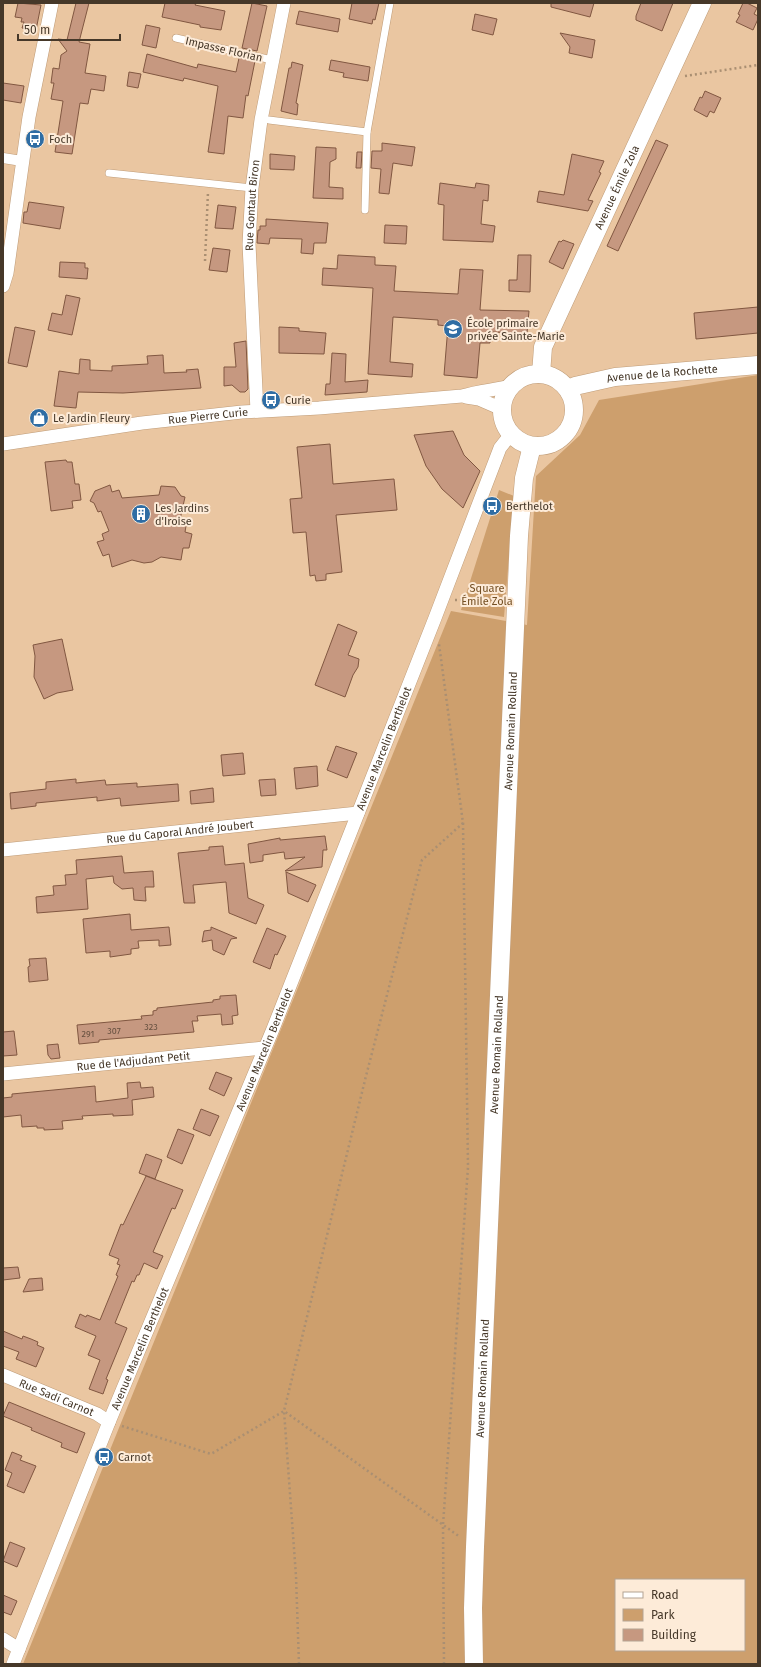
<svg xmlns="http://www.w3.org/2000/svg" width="761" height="1667" font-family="'Fira Sans',sans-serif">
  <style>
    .green { fill: #cd9f6d; fill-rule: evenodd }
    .building { fill: #c69880; stroke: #815741 }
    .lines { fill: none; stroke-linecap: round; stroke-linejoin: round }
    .service-casing { stroke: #bf9c78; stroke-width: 8 }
    .pedestrian-casing { stroke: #bf9c78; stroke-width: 11 }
    .minor-casing { stroke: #bf9c78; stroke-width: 14 }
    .secondary-casing { stroke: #bf9c78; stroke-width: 19 }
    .path { stroke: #aa8f72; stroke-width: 2.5; stroke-dasharray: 2 3; stroke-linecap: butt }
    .service { stroke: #fff; stroke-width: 7 }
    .pedestrian { stroke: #fff; stroke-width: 10 }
    .minor { stroke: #fff; stroke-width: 13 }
    .secondary { stroke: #fff; stroke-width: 18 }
    .labels { text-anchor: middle; stroke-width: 4; stroke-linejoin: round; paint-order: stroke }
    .number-label { font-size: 9px; fill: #66503f }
    .street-label { font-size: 11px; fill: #463829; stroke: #fdebd8 }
    .poi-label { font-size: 11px; fill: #463829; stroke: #fdebd8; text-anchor: start }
    .park-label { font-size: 11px; fill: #744f23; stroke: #fdebd8 }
  </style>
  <rect width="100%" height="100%" fill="#eac6a1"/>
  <g class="green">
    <path d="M758 375V1664H23L451 611 527 625 536 476 580 435 599 400ZM616 1580H744V1650H616Z"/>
    <path d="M499 490 514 496 504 617 461 610Z"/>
  </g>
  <g class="building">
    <path d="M18 3 41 5 36 30 22 28 24 22H21L22 18 15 17Z"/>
    <path d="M76 3H89L79 42 90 44 85 73 106 76 104 91 91 89 88 104 80 103 72 154 55 152 63 101 51 99 54 83H51L53 68 59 69 61 55 67 51 58 39 67 40Z"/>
    <path d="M165 3H196L195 5 225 11 221 30 200 27V25L162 17Z"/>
    <path d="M252 3 267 6 257 51 242 48Z"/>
    <path d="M352 3H379L375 20 373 19 372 24 349 19Z"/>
    <path d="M551 3H594L590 17 551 7Z"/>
    <path d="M641 3H673L662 31 636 20V16Z"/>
    <path d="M743 3H747L757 8 754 14 758 16V19L753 30 736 22 740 15 738 14Z"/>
    <path d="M299 11 340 19 338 32 296 24Z"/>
    <path d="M475 14 497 19 493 35 472 30Z"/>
    <path d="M146 25 160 28 156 48 142 45Z"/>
    <path d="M560 33 595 40 592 58 569 53 570 47Z"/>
    <path d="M147 54 197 68 198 64 236 72 239 58 255 61 248 96 246 95 243 118 228 116 224 154 208 152 218 86 184 78 183 81 143 72Z"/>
    <path d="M331 60 370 67 368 81 343 77 344 73 329 70Z"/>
    <path d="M292 62 303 65 296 103 298 104 297 115 281 111 289 68H291Z"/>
    <path d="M129 72 141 74 138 88 127 86Z"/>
    <path d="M3 83 24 86 21 103 3 100Z"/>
    <path d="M705 91 721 98 714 113 710 111 707 117 694 110 700 97 702 98Z"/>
    <path d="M656 140 668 145 618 251 607 246Z"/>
    <path d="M382 143 415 147 412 166 393 163 389 194 379 193 381 169 371 168 372 151H382Z"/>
    <path d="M316 147 336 148V159L330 162 329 187 343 188V199L313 198Z"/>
    <path d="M357 152H362L361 168H356Z"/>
    <path d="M270 154 295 156 294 170 270 169Z"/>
    <path d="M572 154 604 161 599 172 601 173 588 200 593 201 588 211 537 202 539 191 564 195Z"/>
    <path d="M440 183 475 188 476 183 489 185 488 201 483 200 481 224 495 226 493 242 443 240 444 205 438 204Z"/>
    <path d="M29 202 64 207 60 229 23 223 24 212H27Z"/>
    <path d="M218 205 236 207 233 229 215 228Z"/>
    <path d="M266 219 328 223 326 243H314L313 254 301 253 302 239 270 238 269 244 257 243 258 230H260V226H266Z"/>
    <path d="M385 225 407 226 406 244 384 243Z"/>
    <path d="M563 240 574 244 563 269 549 262 559 241 561 242Z"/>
    <path d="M213 248 230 250 227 272 209 270Z"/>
    <path d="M338 255 375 257V265L396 266 394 291 458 294 460 269 483 270 480 310 529 311 527 333 490 332V343H480L477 378 444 375 448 326 438 325V320L393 317 390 362 413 364 412 377 368 374 373 288 322 285 323 268 337 269Z"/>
    <path d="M518 255H531L530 292 509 291V280H517Z"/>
    <path d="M60 262 85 263V268H88L87 279 59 277Z"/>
    <path d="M66 295 80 298 72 335 48 330 52 313 62 315Z"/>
    <path d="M758 307V333L696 339 694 313Z"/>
    <path d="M15 327 35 331 27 367 8 363Z"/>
    <path d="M279 327 299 328V331L326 333 324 354 279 353Z"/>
    <path d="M246 341 248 389 245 392H240L232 385 224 386V367H236L234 343Z"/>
    <path d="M332 353 346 354 345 382 368 380 367 392 325 395 326 384H330Z"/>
    <path d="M163 355 164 373 187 372 186 370 198 369 201 388 123 393 78 392 76 408 54 406 59 371 79 374 80 359 90 360V370L112 371V366L148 364 147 356Z"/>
    <path d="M453 431 464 455 480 471 463 508 442 489 426 466 414 435Z"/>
    <path d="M330 444 333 484 394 479 397 510 336 515 342 572 326 574V580L316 581 315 575 310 576 306 532 293 533 290 499 302 498 297 447Z"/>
    <path d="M66 460 67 462H72L75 484H79L81 500 72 501 73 508 51 511 45 462Z"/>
    <path d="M110 485 112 492 119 490 122 498 159 495 161 486 175 487 181 496 185 497 179 524 186 526 185 532 192 534 189 548H183L181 560 161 557 152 562 144 563 132 560 112 567 109 554 103 556 97 542 104 540 102 534 109 531 101 511 98 512 94 503 90 501 95 491Z"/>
    <path d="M338 624 357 632 348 655 359 659 358 667 353 675 345 697 315 685Z"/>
    <path d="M62 639 73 690 57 693 44 699 34 677 35 656 33 645Z"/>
    <path d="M336 746 357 753 347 778 327 770Z"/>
    <path d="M243 753 245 774 223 776 221 755Z"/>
    <path d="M317 766 318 786 296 789 294 768Z"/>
    <path d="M76 779V783L105 780 106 785 137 783V787L178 784 179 801 121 806 120 798 97 801V797L36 803V806L11 809 10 793 46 789V782Z"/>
    <path d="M275 779 276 795 261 796 259 780Z"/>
    <path d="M213 788 214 802 191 804 190 791Z"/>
    <path d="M325 836 327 850H323L322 867 285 871 305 857 285 859 284 852 263 855V861L250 863 248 844 280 838V840Z"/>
    <path d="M223 846 225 865 244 863 248 898 264 905 256 924 229 913 226 882 193 885 195 903H184L178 853 209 850V847Z"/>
    <path d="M122 856 124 873 153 871 154 887H145L146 901 134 900 133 888 122 889 114 883 113 876 86 879 88 909 37 913 36 897 54 895 53 886 66 885 65 875 77 874 76 860Z"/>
    <path d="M286 872 316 885 308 902 288 893Z"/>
    <path d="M130 914 131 930 169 927 171 945 159 946V940L138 941 139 948 131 949V954L110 957V951L86 953 83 919Z"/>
    <path d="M211 927 237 938 231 939 224 955 213 950 212 940 202 942 204 931 211 930Z"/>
    <path d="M267 928 286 936 277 955 275 954 270 969 253 962Z"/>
    <path d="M46 958 48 980 29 982 28 967 30 966 29 959Z"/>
    <path d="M236 995 238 1015 232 1016 233 1024 222 1025 221 1014 197 1016 198 1021H192L194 1032 99 1040V1042L79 1044 77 1025 142 1019 141 1016 153 1015V1011L157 1010V1008L213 1002V1000L220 999V996Z"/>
    <path d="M14 1031 17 1055 3 1056V1032Z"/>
    <path d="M58 1044 60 1058 51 1059 48 1055 47 1045Z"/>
    <path d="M216 1072 232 1078 224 1096 209 1089Z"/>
    <path d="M140 1082 141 1088 153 1087 154 1097 132 1100 133 1115 113 1116V1114L82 1116 83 1119 62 1121 63 1129 44 1130V1128H37V1126L22 1127 21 1115 3 1117V1098L12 1097V1094L95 1086 96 1102 128 1098 127 1083Z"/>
    <path d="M201 1109 219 1116 210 1136 193 1129Z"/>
    <path d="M178 1129 194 1135 182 1164 167 1157Z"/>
    <path d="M146 1154 162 1160 155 1179 139 1173Z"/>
    <path d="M146 1176 183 1190 175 1209 172 1208 153 1252 163 1256 157 1269 144 1263 139 1275H137L134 1282 132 1281 115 1323 127 1328 106 1379 108 1380 103 1394 89 1389 100 1360 88 1355 96 1336 75 1327 80 1314 86 1317 87 1315 100 1320 118 1276 116 1275 120 1265 117 1264 119 1259 109 1255 121 1224 123 1225Z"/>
    <path d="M18 1267 20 1278 3 1280V1268Z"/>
    <path d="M42 1278 43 1290 23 1292 29 1279Z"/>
    <path d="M3 1331 22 1339 23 1336 31 1339 38 1342 37 1345 44 1348 36 1367 16 1359 19 1352 3 1346Z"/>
    <path d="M9 1402 85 1433 77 1453 61 1447 62 1443 31 1430 32 1428 3 1416Z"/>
    <path d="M12 1452 22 1456 20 1460 36 1466 24 1493 7 1486 12 1473 5 1470Z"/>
    <path d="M10 1542 25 1548 17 1567 3 1561Z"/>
    <path d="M3 1595 17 1601 11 1615 3 1612Z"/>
  </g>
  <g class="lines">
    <defs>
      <g id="service">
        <path d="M176 38 272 60"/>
        <path d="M269 120 367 132 390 3"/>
        <path d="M109 173 252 188"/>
        <path d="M365 210 367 132"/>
      </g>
      <path id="pedestrian" d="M3 158 22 161"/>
      <g id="minor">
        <path d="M3 286 7 273 29 117 52 3"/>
        <path d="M466 397 479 399 502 409"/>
        <path id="s1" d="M257 411 249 244 252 188 261 120 284 3"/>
        <path id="s2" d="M3 444 142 423 242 412 319 408 462 396C478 391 495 390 511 386"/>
        <path id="s3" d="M3 850 358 813"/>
        <path id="s4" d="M3 1074 264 1048"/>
        <path id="s5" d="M3 1375 97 1414 109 1422"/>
        <path d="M3 1639 19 1649"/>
        <path id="s6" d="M13 1664 109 1422 273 1029 435 618 500 448 511 434"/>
      </g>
      <g id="secondary">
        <circle cx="538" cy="410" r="36"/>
        <path id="s7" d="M541 374 543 347 702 3"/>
        <path id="s8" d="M569 391 575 386 615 377 758 365"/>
        <path id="s9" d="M474 1664 473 1608 475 1547 519 536 524 478 532 446"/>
      </g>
    </defs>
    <use href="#service" class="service-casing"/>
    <use href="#pedestrian" class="pedestrian-casing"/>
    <use href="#minor" class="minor-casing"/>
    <use href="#secondary" class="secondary-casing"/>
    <g class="path">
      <path d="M685 76 758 65"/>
      <path d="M205 261 208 192"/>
      <path d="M455 600 502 599"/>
      <path d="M122 1426 211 1454 284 1411 460 1537"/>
      <path d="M299 1664 296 1576 284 1411 366 1076 422 860 463 823 439 644"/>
      <path d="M444 1664 443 1525 468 1167 463 823"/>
    </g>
    <use href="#service" class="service"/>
    <use href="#pedestrian" class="pedestrian"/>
    <use href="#minor" class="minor"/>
    <use href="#secondary" class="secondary"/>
  </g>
  <defs>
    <symbol id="bus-disc" viewBox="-11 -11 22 22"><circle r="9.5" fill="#2f6da4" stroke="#fdebd8"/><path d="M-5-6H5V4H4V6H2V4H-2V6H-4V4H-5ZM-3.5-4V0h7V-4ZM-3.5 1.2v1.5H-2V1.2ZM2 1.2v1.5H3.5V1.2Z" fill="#fff"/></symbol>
    <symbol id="school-disc" viewBox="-11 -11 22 22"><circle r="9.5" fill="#2f6da4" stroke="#fdebd8"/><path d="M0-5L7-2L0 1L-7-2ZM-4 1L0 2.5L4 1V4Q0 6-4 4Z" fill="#fff"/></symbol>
    <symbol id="shop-disc" viewBox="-11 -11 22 22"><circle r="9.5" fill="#2f6da4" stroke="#fdebd8"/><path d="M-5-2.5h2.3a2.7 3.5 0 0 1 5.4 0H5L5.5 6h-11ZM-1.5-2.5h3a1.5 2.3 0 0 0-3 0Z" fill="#fff"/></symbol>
    <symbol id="building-disc" viewBox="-11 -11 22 22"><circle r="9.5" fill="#2f6da4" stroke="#fdebd8"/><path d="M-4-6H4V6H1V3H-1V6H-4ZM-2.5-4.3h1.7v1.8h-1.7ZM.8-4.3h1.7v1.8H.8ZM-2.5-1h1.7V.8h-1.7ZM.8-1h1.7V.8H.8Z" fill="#fff"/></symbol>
  </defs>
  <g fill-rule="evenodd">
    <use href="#bus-disc" x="24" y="128" width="22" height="22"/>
    <use href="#school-disc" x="442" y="318" width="22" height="22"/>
    <use href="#bus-disc" x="260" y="389" width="22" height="22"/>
    <use href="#shop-disc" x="28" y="407" width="22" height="22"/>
    <use href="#bus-disc" x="481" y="495" width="22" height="22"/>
    <use href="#building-disc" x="130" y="503" width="22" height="22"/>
    <use href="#bus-disc" x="93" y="1446" width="22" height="22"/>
  </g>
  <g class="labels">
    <g class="number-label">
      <text x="151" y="1030">323</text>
      <text x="114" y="1034">307</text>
      <text x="88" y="1037">291</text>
    </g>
    <g class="street-label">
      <text transform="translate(224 49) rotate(13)" y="4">Impasse Florian</text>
      <text dy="4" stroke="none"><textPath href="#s7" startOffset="203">Avenue Émile Zola</textPath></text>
      <text dy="4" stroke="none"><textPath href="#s1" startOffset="206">Rue Gontaut Biron</textPath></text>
      <text dy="4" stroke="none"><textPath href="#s8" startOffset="96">Avenue de la Rochette</textPath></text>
      <text dy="4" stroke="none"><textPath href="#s2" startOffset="207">Rue Pierre Curie</textPath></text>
      <text dy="4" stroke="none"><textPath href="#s9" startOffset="934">Avenue Romain Rolland</textPath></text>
      <text dy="4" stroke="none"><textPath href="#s6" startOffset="988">Avenue Marcelin Berthelot</textPath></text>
      <text dy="4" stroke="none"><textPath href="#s3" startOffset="178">Rue du Caporal André Joubert</textPath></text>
      <text dy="4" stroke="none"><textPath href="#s6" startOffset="664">Avenue Marcelin Berthelot</textPath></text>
      <text dy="4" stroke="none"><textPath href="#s9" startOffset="610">Avenue Romain Rolland</textPath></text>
      <text dy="4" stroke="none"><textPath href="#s4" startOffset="131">Rue de l'Adjudant Petit</textPath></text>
      <text dy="4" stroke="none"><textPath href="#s6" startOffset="340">Avenue Marcelin Berthelot</textPath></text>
      <text dy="4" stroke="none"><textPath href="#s9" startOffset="286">Avenue Romain Rolland</textPath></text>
      <text dy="4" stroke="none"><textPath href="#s5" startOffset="58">Rue Sadi Carnot</textPath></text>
    </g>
    <g class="poi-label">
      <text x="49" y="143">Foch</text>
      <text x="467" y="327">École primaire<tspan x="467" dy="13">privée Sainte-Marie</tspan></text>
      <text x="285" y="404">Curie</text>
      <text x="53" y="422">Le Jardin Fleury</text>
      <text x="506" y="510">Berthelot</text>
      <text x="155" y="512">Les Jardins<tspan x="155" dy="13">d'Iroise</tspan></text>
      <text x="118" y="1461">Carnot</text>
    </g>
    <g class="park-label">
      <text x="487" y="592">Square<tspan x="487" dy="13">Émile Zola</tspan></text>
    </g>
  </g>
  <rect width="761" height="1667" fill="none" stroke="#463829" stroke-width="8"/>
  <rect x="615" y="1579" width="130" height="72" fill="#fdebd8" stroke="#b4a392"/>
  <rect x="623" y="1592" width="20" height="6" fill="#ffffff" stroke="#b4a392"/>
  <text x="651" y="1599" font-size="12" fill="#463829">Road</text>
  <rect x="623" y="1609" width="20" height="12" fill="#cd9f6d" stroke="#b4a392"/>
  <text x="651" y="1619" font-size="12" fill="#463829">Park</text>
  <rect x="623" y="1629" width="20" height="12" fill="#c69880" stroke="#b4a392"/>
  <text x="651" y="1639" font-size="12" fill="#463829">Building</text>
  <path d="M18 34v6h102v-6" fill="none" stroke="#463829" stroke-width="2"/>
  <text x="24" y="34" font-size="12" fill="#463829" stroke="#fdebd8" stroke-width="3" paint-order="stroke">50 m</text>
</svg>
